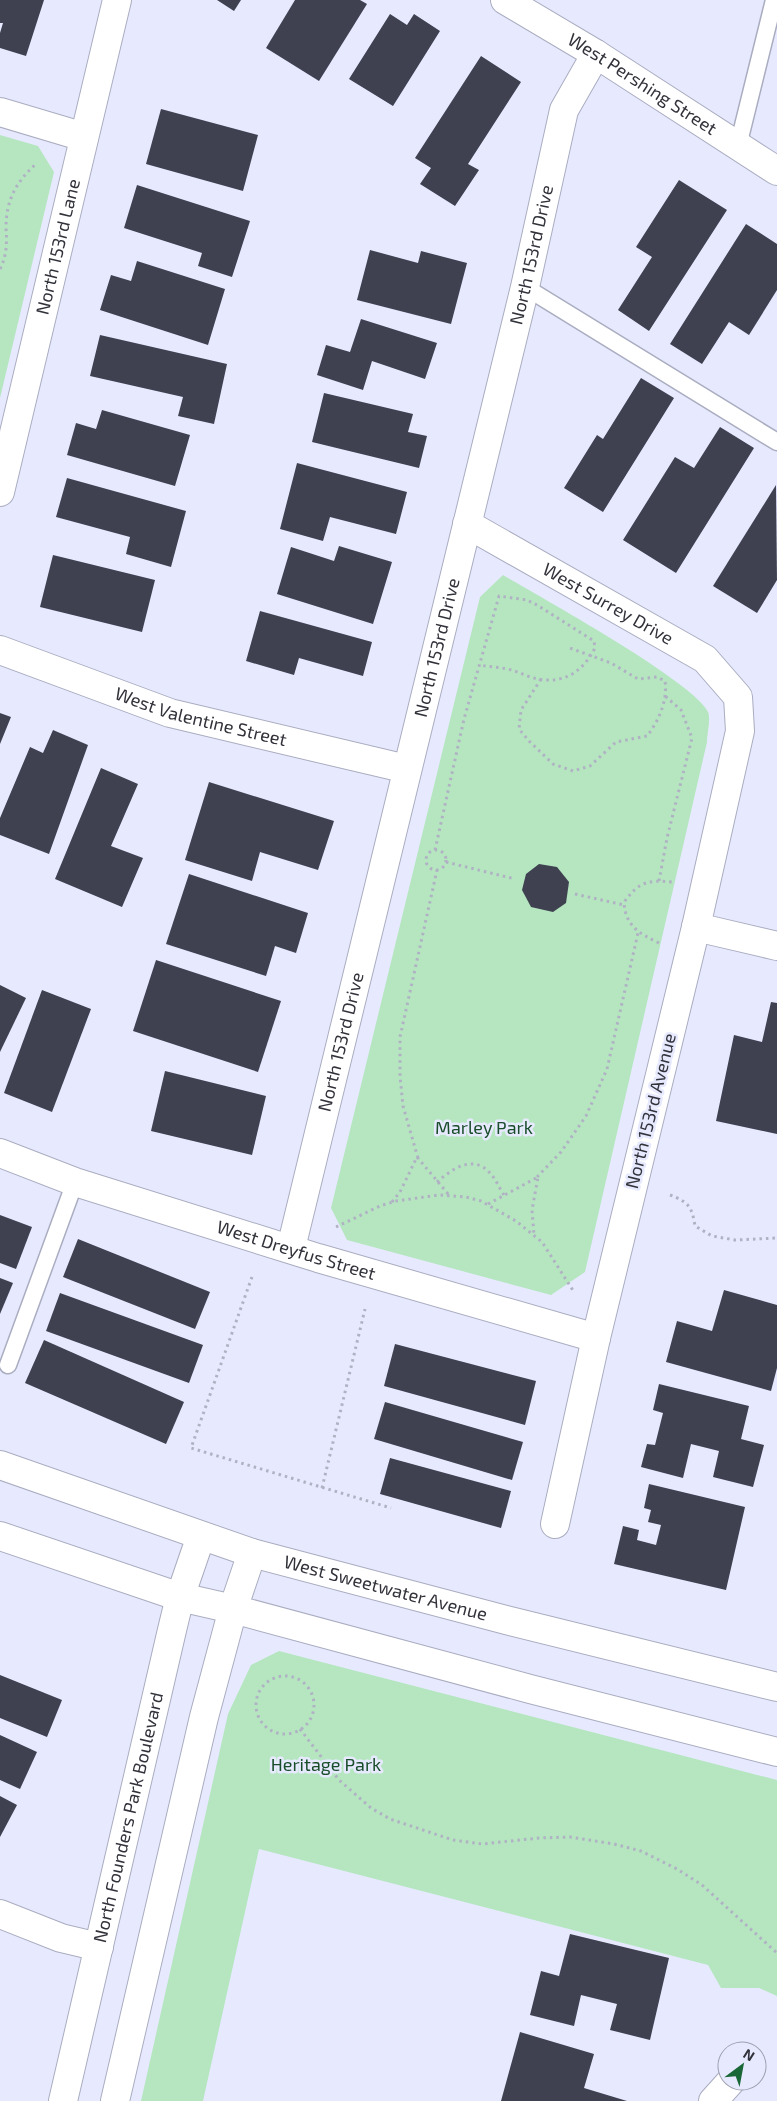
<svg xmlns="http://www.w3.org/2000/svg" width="777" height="2101" font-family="'Exo 2',sans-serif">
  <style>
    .green { fill: #b5e6c0 }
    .building { fill: #3f4151 }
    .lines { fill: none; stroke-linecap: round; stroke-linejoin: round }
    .service-casing { stroke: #aaadc0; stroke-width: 19 }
    .minor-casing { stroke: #aaadc0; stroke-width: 30 }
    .tertiary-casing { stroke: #aaadc0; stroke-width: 30 }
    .path { stroke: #b0b2c4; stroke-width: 3; stroke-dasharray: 2.5 4; stroke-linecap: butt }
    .service { stroke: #fff; stroke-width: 16 }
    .minor { stroke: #fff; stroke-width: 28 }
    .tertiary { stroke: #fff; stroke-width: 28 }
    .labels { text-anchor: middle; stroke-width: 5; stroke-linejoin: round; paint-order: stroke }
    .street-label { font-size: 18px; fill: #31323a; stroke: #e7eaff }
    .park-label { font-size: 18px; fill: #194d2a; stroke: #e7eaff }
  </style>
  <rect width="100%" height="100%" fill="#e7eaff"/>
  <g class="green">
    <path d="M0 135 38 146 54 172 0 398Z"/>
    <path d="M503 575C539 596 696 683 708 712 711 719 707 733 707 742L585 1272 551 1295 347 1240 331 1208 480 597Z"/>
    <path d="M279 1651 777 1780V1996L759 1988H721L708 1965 259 1849 203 2101H141L228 1714 251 1665Z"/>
  </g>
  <g class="building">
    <path d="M0 0H44L26 56 0 48V33L3 23H0Z"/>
    <path d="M217 0H241L234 11Z"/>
    <path d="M295 0H360L367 4 319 81 266 48Z"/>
    <path d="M390 14 407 25 414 14 440 31 393 106 349 79Z"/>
    <path d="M481 56 521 82 468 164 479 170 455 206 420 184 431 168 415 158Z"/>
    <path d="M161 109 258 135 243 191 146 164Z"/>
    <path d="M679 180 727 210 649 331 618 310 652 257 636 247Z"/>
    <path d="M137 185 250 221 232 277 198 266 202 253 124 228Z"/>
    <path d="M746 224 777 244V290L749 335 729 322 702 364 670 344Z"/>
    <path d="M370 250 418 263 421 251 467 263 451 324 357 300Z"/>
    <path d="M137 261 225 289 208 345 100 310 111 275 131 281Z"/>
    <path d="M361 319 437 343 425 379 372 361 363 390 317 375 326 345 350 352Z"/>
    <path d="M100 335 227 364 214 424 178 416 183 397 90 376Z"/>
    <path d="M641 378 674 398 603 512 564 488 597 435 603 439Z"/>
    <path d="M324 393 413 414 408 432 427 436 419 468 312 442Z"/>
    <path d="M102 410 190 435 175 486 67 455 76 423 96 429Z"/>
    <path d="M720 427 754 448 676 573 623 540 675 457 694 468Z"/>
    <path d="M297 463 407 492 396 534 330 517 323 541 280 529Z"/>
    <path d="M67 478 186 511 171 567 126 554 130 537 56 517Z"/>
    <path d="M776 485 777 580 757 613 713 586Z"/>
    <path d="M339 546 392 562 373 624 277 594 291 547 334 561Z"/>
    <path d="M53 555 155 580 142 632 40 607Z"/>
    <path d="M260 611 372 642 363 676 299 658 294 675 246 661Z"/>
    <path d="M0 713 11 717 0 744Z"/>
    <path d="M53 730 88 745 49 854 0 835V818L30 747 43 753Z"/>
    <path d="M101 768 138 784 111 846 143 858 122 907 55 879Z"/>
    <path d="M209 782 334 821 318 870 260 852 252 881 185 860Z"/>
    <path d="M539 864 557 867 569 882 566 903 553 912 531 907 522 890 526 874Z"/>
    <path d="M189 874 308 913 296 953 275 946 266 976 166 944Z"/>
    <path d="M156 960 281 1001 258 1072 133 1031Z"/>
    <path d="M0 985 26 998 0 1052Z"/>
    <path d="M42 990 91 1009 52 1112 4 1093Z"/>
    <path d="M771 1002 777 1003V1134L716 1121 734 1035 762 1042Z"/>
    <path d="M165 1071 266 1096 252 1155 151 1131Z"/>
    <path d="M0 1215 32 1227 16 1269 0 1263Z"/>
    <path d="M78 1239 210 1292 195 1329 63 1277Z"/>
    <path d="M0 1278 13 1283 0 1314Z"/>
    <path d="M724 1290 777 1305V1368L771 1391 666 1362 677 1321 712 1331Z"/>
    <path d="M60 1293 203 1345 189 1383 46 1331Z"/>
    <path d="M44 1340 184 1402 166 1444 25 1383Z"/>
    <path d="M395 1344 536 1381 525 1425 384 1386Z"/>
    <path d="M659 1384 749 1406 741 1439 764 1445 753 1487 713 1477 719 1451 691 1444 683 1478 641 1467 647 1444 655 1445 663 1413 653 1410Z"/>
    <path d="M385 1402 523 1442 512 1480 374 1439Z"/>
    <path d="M390 1458 511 1491 501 1528 380 1494Z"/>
    <path d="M649 1484 745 1507 726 1590 614 1564 623 1526 639 1530 637 1540 656 1545 661 1525 648 1522 651 1510 644 1508Z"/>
    <path d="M0 1675 62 1700 47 1737 0 1718Z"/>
    <path d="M0 1735 37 1752 20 1789 0 1780Z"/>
    <path d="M0 1796 17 1805 0 1837Z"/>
    <path d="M570 1934 669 1958 650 2040 610 2030 617 2004 581 1995 574 2026 530 2015 541 1971 559 1976Z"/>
    <path d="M520 2032 594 2054 584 2088 627 2101H501Z"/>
  </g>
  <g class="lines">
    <defs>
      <g id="service">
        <path d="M738 146 774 0"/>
        <path d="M525 287 777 442"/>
        <path d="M8 1365 75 1182"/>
      </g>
      <g id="minor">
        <path id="s1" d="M505 0 596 54 777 171"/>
        <path d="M0 112 84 137"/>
        <path id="s2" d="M0 492 117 0"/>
        <path id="s3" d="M467 524 705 659 738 697 740 731 696 927 596 1338 555 1524"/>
        <path id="s4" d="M0 650 170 713 407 769"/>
        <path d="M696 927 777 946"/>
        <path id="s5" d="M0 1153 75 1182 318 1258 596 1338"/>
        <path id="s6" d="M291 1248 525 287 564 110 596 54"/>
        <path d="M0 1914 61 1938 99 1947"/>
        <path id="s7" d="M63 2101 172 1630 180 1597 201 1536"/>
        <path d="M115 2101 204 1717 233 1609 252 1553"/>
        <path d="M713 2101 731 2081"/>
      </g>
      <g id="tertiary">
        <path id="s8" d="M0 1465 252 1553 506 1620 777 1687"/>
        <path d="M0 1536 180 1597 233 1609 530 1689 777 1752"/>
      </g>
    </defs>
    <use href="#service" class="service-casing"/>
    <use href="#minor" class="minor-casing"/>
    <use href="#tertiary" class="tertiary-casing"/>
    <g class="path">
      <path d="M0 269C7 255 7 243 6 228 6 200 16 182 36 164"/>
      <path d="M541 679 521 710 519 729 529 741 553 764 573 771 590 766 616 742 647 736C659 721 668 699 665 681L657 677 638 679 611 663 567 647"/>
      <path d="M435 850 464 719 499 596 527 600 537 605 594 641 595 648C583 671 565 684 538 679 527 677 518 671 507 669 498 667 489 667 480 665"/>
      <circle cx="436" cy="860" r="10"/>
      <path d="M446 862 515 879"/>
      <path d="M659 881 667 838 692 738 681 710 665 696"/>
      <path d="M575 894 624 905"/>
      <path d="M659 943C640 934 625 926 624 902 640 881 647 880 673 882"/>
      <path d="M418 1158 403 1106 400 1076V1037L437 870"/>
      <path d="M537 1177 561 1152 586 1116 607 1069 638 933"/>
      <path d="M437 1182C451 1170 472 1154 489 1172 495 1177 499 1188 504 1195"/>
      <path d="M670 1195C688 1202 692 1206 695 1226L712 1236 735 1240 777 1238"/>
      <path d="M392 1202 400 1192 417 1157 449 1195"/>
      <path d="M488 1204 538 1177 532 1210 534 1235"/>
      <path d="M336 1227 380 1206 396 1201 439 1195 466 1197 481 1201 516 1221 542 1242 574 1292"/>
      <path d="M252 1277 191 1448 391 1508"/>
      <path d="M322 1488 365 1309"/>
      <circle cx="285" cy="1705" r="29"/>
      <path d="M300 1729 339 1780 371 1808 390 1819 453 1840 482 1844 539 1838 570 1837 614 1844 641 1851 677 1869 702 1885 777 1953"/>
    </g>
    <use href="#service" class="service"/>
    <use href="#minor" class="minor"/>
    <use href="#tertiary" class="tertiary"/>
  </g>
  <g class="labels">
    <g class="street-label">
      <text dy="6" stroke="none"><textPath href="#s1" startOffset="161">West Pershing Street</textPath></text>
      <text dy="6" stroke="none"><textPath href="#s2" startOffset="252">North 153rd Lane</textPath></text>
      <text dy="6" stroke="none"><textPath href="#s6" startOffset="1022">North 153rd Drive</textPath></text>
      <text dy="6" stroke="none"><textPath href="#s3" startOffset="162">West Surrey Drive</textPath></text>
      <text dy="6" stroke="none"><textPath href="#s6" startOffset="618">North 153rd Drive</textPath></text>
      <text dy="6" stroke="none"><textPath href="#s4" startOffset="212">West Valentine Street</textPath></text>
      <text dy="6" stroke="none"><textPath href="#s6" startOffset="212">North 153rd Drive</textPath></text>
      <text transform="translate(651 1111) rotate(-76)" y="6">North 153rd Avenue</text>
      <text dy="6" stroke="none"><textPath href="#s5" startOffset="312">West Dreyfus Street</textPath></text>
      <text dy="6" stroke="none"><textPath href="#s8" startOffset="405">West Sweetwater Avenue</textPath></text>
      <text dy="6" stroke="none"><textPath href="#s7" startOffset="291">North Founders Park Boulevard</textPath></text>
    </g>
    <g class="park-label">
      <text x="484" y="1134">Marley Park</text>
      <text x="326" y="1771">Heritage Park</text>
    </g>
  </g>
  <g transform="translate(742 2066) rotate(32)"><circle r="24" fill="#e7eaff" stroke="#9ea0b0"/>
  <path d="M0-4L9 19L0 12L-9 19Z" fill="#1a6837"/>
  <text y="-8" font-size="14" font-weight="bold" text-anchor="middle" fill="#31323a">N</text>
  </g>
</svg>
